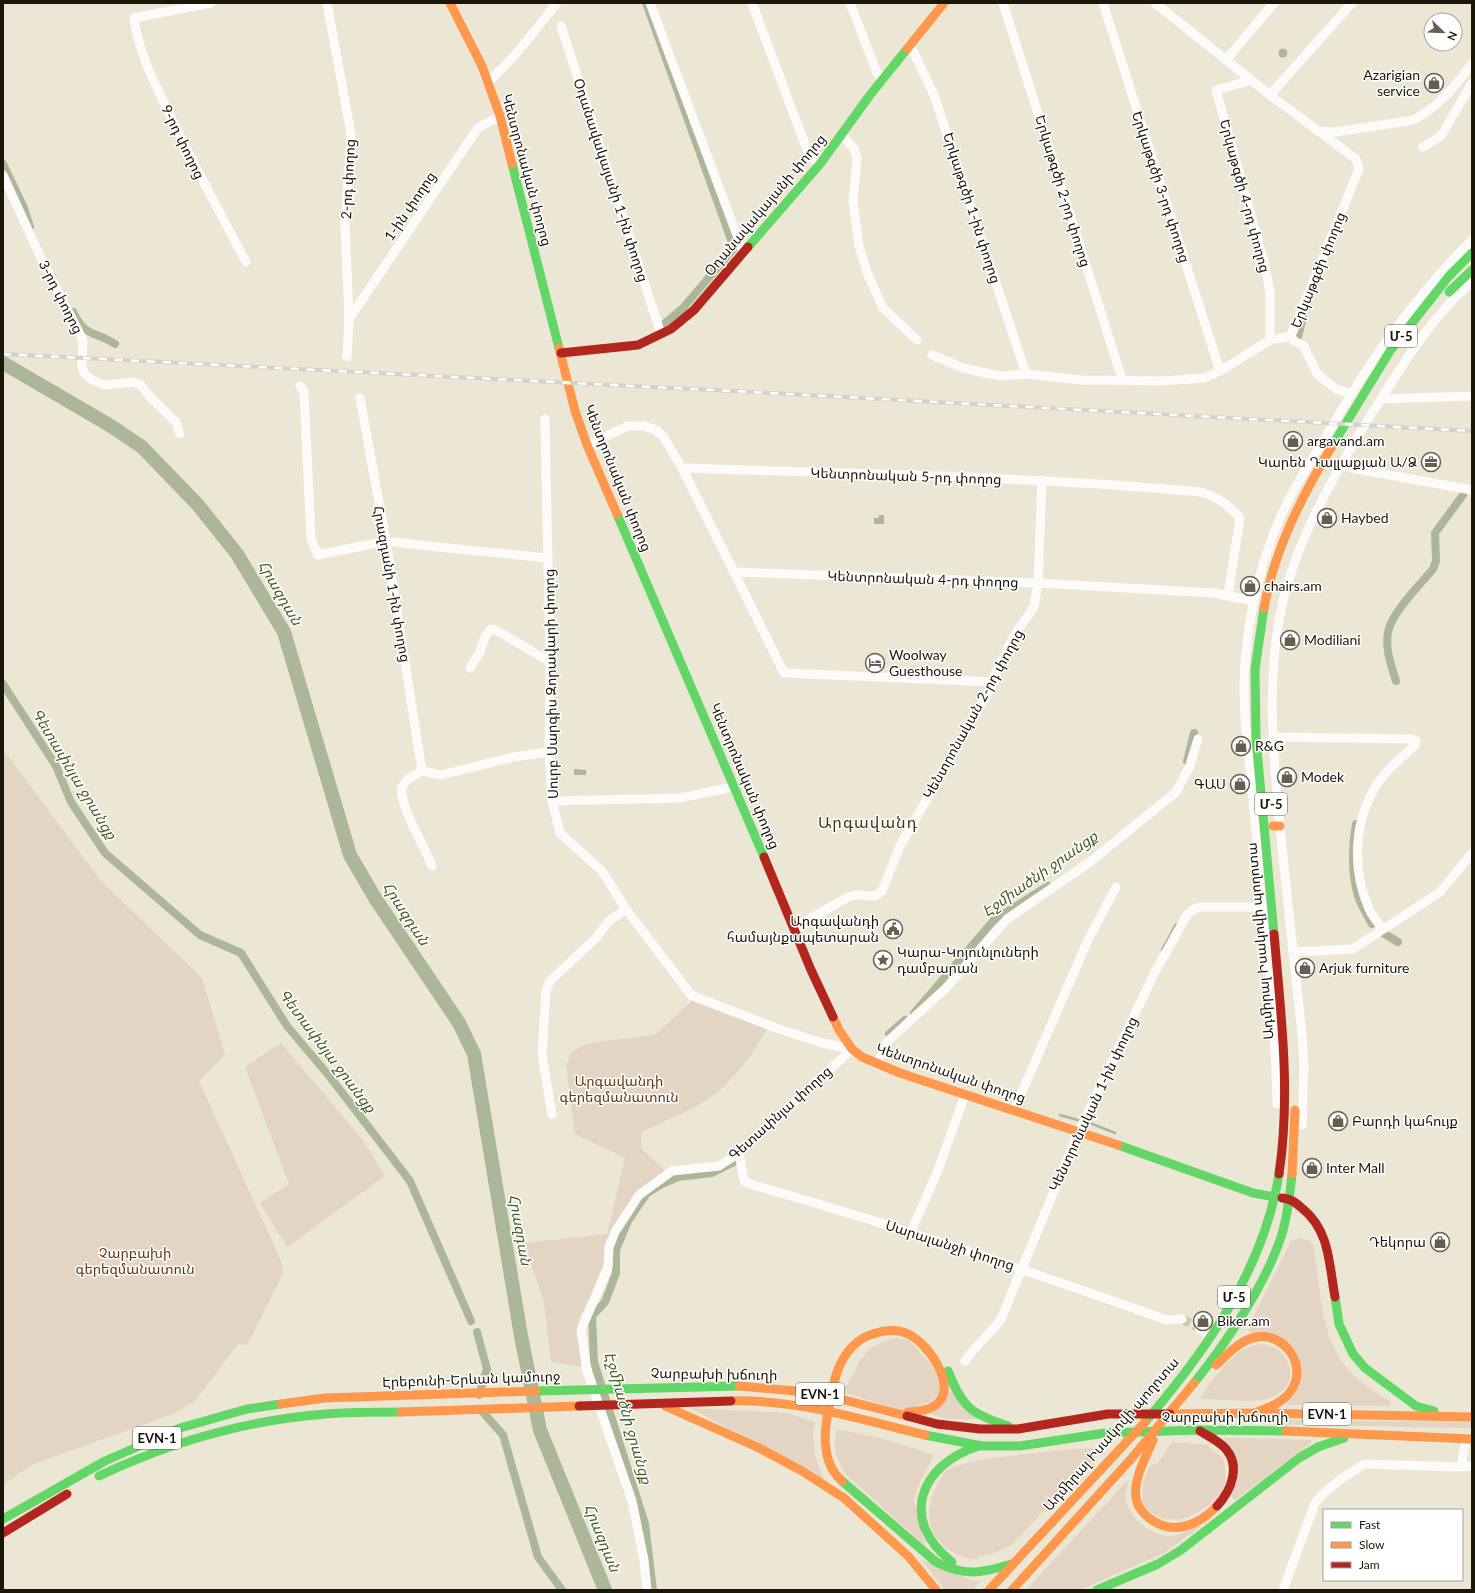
<svg xmlns="http://www.w3.org/2000/svg" width="1475" height="1593" font-family="Lato,'Noto Sans Armenian',sans-serif">
  <style>
    .green { fill: #e3d4c3 }
    .water { fill: #acb799 }
    .lines { fill: none; stroke-linecap: round; stroke-linejoin: round }
    .stream { stroke: #acb799; stroke-width: 2.5 }
    .canal { stroke: #acb799; stroke-width: 8 }
    .river { stroke: #acb799; stroke-width: 14 }
    .street-tunnel { stroke: #ccc8b6; stroke-width: 9; stroke-dasharray: 9 4.5; stroke-linecap: butt }
    .street { stroke: #fcfbf9; stroke-width: 9 }
    .fast { stroke: #63d668; stroke-width: 9 }
    .slow { stroke: #ff974d; stroke-width: 9 }
    .jam { stroke: #b3261e; stroke-width: 9 }
    .rail-casing { stroke: #d3d2cc; stroke-width: 4 }
    .rail { stroke: #fff; stroke-width: 2.5; stroke-dasharray: 8; stroke-linecap: butt }
    .labels { text-anchor: middle; stroke-width: 3; stroke-linejoin: round; paint-order: stroke }
    .shield { fill: #fff; stroke: #5f5c53; stroke-width: 1 }
    .shield-label { font-size: 13px; font-weight: bold; fill: #1a1609 }
    .poi-label { font-size: 14px; fill: #1a1609; stroke: #fff; text-anchor: start }
    .street-label { font-size: 14px; fill: #1a1609; stroke: #fff }
    .park-label { font-size: 14px; fill: #66380f; stroke: #fff }
    .water-label { font-size: 15px; font-style: italic; fill: #465f2b; stroke: #fff }
    .quarter-label { font-size: 16px; letter-spacing: 1px; fill: #3e3618; stroke: #fff }
  </style>
  <rect width="100%" height="100%" fill="#ece7d4"/>
  <g class="green">
    <path d="M3 749 100 880 202 978 225 1055 199 1081 281 1261 283 1273 247 1345 238 1344 195 1401 173 1414 31 1465 3 1485Z"/>
    <path d="M692 1001 767 1029C749 1060 728 1090 695 1107 678 1116 659 1123 642 1132L641 1148 665 1171 604 1261 591 1295 579 1318 577 1332 582 1367 551 1362 544 1302 524 1243 607 1234 625 1158 575 1134 566 1065 571 1053 583 1045 596 1042 655 1035Z"/>
    <path d="M281 1043 364 1142 385 1176 287 1247 260 1203 289 1184 245 1067Z"/>
    <path d="M1300 1238 1310 1241 1313 1245C1321 1288 1319 1339 1351 1373 1363 1385 1377 1393 1391 1402L1390 1406 1286 1405 1299 1358 1250 1332 1249 1326 1291 1241Z"/>
    <path d="M897 1338 909 1340 940 1375V1398L903 1411 842 1392C863 1364 856 1347 897 1338Z"/>
    <path d="M1259 1344C1292 1345 1304 1386 1270 1398 1253 1404 1219 1399 1200 1399 1211 1381 1226 1360 1244 1349 1248 1347 1254 1345 1259 1344Z"/>
    <path d="M947 1388 980 1419H946L929 1413Z"/>
    <path d="M690 1408 787 1413 815 1422C810 1443 816 1462 825 1481Z"/>
    <path d="M1263 1420 1472 1422V1428L1262 1424Z"/>
    <path d="M837 1429 884 1439 934 1455 919 1484 914 1500 925 1546 846 1474C835 1457 833 1449 837 1429Z"/>
    <path d="M1225 1438 1311 1440V1443L1235 1500 1232 1497Z"/>
    <path d="M1172 1442 1207 1445 1224 1460C1225 1470 1227 1483 1222 1491 1209 1509 1179 1528 1157 1516 1152 1514 1147 1508 1142 1504L1143 1482 1150 1466 1157 1464Z"/>
    <path d="M1089 1448 1099 1449 1093 1460 1011 1545 995 1553 978 1557V1560C958 1558 942 1549 932 1530 928 1524 929 1507 931 1501 934 1490 939 1479 946 1471 960 1458 1066 1450 1089 1448Z"/>
    <path d="M1129 1479C1127 1486 1125 1493 1126 1500 1129 1519 1154 1538 1172 1536 1180 1536 1190 1529 1198 1526L1200 1527 1164 1553 1080 1590H1026Z"/>
    <path d="M921 1559 973 1581H981L973 1590H945Z"/>
  </g>
  <g class="water">
    <circle cx="1283" cy="53" r="4.5"/>
    <path d="M879 515H884V524H874V518H879Z"/>
    <path d="M574 769 586 770V775H574Z"/>
  </g>
  <g class="lines">
    <g class="stream">
      <path d="M1162 950 1176 924"/>
      <path d="M1060 1115 1081 1121"/>
      <path d="M1090 1123 1115 1133"/>
    </g>
    <g class="canal">
      <path d="M646 3 734 248 683 308 665 323"/>
      <path d="M3 164 24 208 30 227"/>
      <path d="M73 312C86 339 95 330 115 344"/>
      <path d="M1298 337 1303 317"/>
      <path d="M1396 681C1391 665 1385 649 1388 632 1392 612 1419 586 1433 569L1436 561 1435 533 1463 495"/>
      <path d="M3 684 56 766 71 802 105 853 200 935 241 953 287 1026 330 1077 410 1181 471 1321"/>
      <path d="M1187 761 1194 733"/>
      <path d="M1356 824C1352 848 1351 872 1358 896 1361 905 1367 915 1372 924"/>
      <path d="M1383 933 1398 942"/>
      <path d="M914 1013 994 920 1048 886"/>
      <path d="M889 1034 905 1020"/>
      <path d="M477 1332 487 1369 479 1395"/>
      <path d="M481 1410 503 1435 538 1557 562 1590"/>
      <path d="M653 1590 645 1524 594 1362 592 1316 605 1302 616 1273V1250L628 1221 647 1193 662 1184 678 1177 712 1173 734 1162"/>
    </g>
    <path class="river" d="M3 363 111 426 142 447 198 505 237 554 284 632 350 855 375 898 459 1023 474 1054 521 1336 540 1430 605 1590"/>
    <path class="street-tunnel" d="M1182 1319 1199 1328"/>
    <g class="street">
      <path d="M211 3 134 18C138 52 155 84 170 115 194 165 220 213 246 262"/>
      <path d="M327 3 351 134 345 223 349 319 347 357"/>
      <path d="M650 3 744 254"/>
      <path d="M752 3 809 155 820 164"/>
      <path d="M850 3 877 73 882 80"/>
      <path d="M1003 3 1122 379"/>
      <path d="M1103 3 1220 371"/>
      <path d="M1155 3 1270 95 1356 159 1359 169 1291 336"/>
      <path d="M561 26 661 334"/>
      <path d="M910 45 934 95 1026 374"/>
      <path d="M1226 60 1274 3"/>
      <path d="M1252 80 1216 90 1265 265 1270 293V340"/>
      <path d="M488 83 516 54 557 3"/>
      <path d="M1270 95 1352 3"/>
      <path d="M1317 131 1336 132 1413 120C1438 108 1456 85 1472 64"/>
      <path d="M842 135 854 149 857 158 853 201 859 246 868 275 883 308 917 340"/>
      <path d="M1423 147 1441 136 1472 83"/>
      <path d="M3 175 40 256 81 336 83 341 82 365 84 373 89 378 104 385 134 382 141 385 150 397 176 422 180 434"/>
      <path d="M349 319 478 128 500 116"/>
      <path d="M1291 336 1294 341 1303 345 1318 375 1336 389 1351 394"/>
      <path d="M932 355 963 368 1000 376 1026 374 1082 380 1162 381 1204 378 1220 371 1270 340 1291 336"/>
      <path d="M300 386 304 391 311 539 318 555 386 541 419 545 548 558"/>
      <path d="M360 398 386 541 422 771"/>
      <path d="M1381 399 1472 396"/>
      <path d="M545 419 550 662 549 752 552 801 560 833 602 871 626 909 691 995 773 1027 822 1043 852 1049"/>
      <path d="M587 445 628 426H644L656 430 663 436 682 468 734 572 1038 583 1214 593 1253 601"/>
      <path d="M1340 466 1472 490"/>
      <path d="M682 468C855 474 1028 476 1201 492 1218 497 1228 505 1240 518L1228 595"/>
      <path d="M734 572 784 673 994 682"/>
      <path d="M470 668 480 652 485 637 491 629 496 630 550 662"/>
      <path d="M1273 737 1412 739 1416 741 1415 745C1405 755 1393 764 1384 775 1354 812 1350 865 1369 909 1372 916 1378 923 1383 929"/>
      <path d="M552 801 680 798 733 787"/>
      <path d="M432 866C422 840 404 816 401 788L408 779 422 771 441 775 513 757 549 752"/>
      <path d="M794 928 848 897 856 895 875 896 882 891 900 846 994 682 995 674 1015 634 1034 607 1038 583 1042 480"/>
      <path d="M1293 952 1353 949 1440 892 1472 853"/>
      <path d="M877 1064 888 1041 946 988 1007 919 1090 862 1176 792 1189 768 1198 739"/>
      <path d="M1277 1104C1275 1006 1263 908 1254 810 1250 761 1241 711 1245 661 1250 606 1264 549 1289 499 1302 474 1318 451 1332 426 1373 356 1414 298 1472 240"/>
      <path d="M1014 1110 1088 940 1116 887"/>
      <path d="M552 1114 542 1055 546 991 550 981 596 938 608 922 626 909"/>
      <path d="M1302 1125 1304 1066 1302 1034C1295 972 1289 910 1282 848 1274 763 1263 673 1286 589 1303 529 1335 474 1367 421 1396 375 1430 317 1472 282"/>
      <path d="M739 1153 744 1181 756 1186C895 1225 1031 1272 1167 1320L1182 1319"/>
      <path d="M911 1232 938 1170 965 1095"/>
      <path d="M1199 1328 1210 1336"/>
      <path d="M965 1361C975 1345 990 1335 1001 1319L1079 1131 1155 972 1187 915 1194 909 1201 907H1263"/>
      <path d="M1461 1467 1472 1466"/>
      <path d="M647 1590 644 1560 632 1501 587 1371 581 1330 608 1268 609 1247 615 1232 639 1195 672 1171 719 1166 739 1153 852 1049"/>
      <path d="M1283 1590 1315 1503 1324 1493 1341 1479 1364 1464 1461 1467 1466 1439"/>
    </g>
    <g class="fast">
      <path d="M512 164 559 348"/>
      <path d="M748 247 820 164 870 95 907 49"/>
      <path d="M1449 292 1472 270"/>
      <path d="M1332 446 1390 351 1449 276 1472 253"/>
      <path d="M617 514 764 857"/>
      <path d="M1264 608 1255 669 1256 739 1274 934"/>
      <path d="M1118 1145 1253 1193 1275 1197"/>
      <path d="M1335 1297 1339 1324 1353 1354 1365 1368 1416 1406 1434 1411"/>
      <path d="M948 1371C963 1409 971 1413 1008 1426"/>
      <path d="M1194 1383C1227 1342 1266 1284 1282 1234 1288 1214 1290 1194 1292 1174"/>
      <path d="M536 1391 739 1386"/>
      <path d="M1145 1422C1206 1351 1264 1269 1279 1174"/>
      <path d="M925 1435 982 1446H1020L1105 1433 1198 1430 1286 1431"/>
      <path d="M99 1476C171 1442 246 1420 326 1414 351 1412 376 1412 401 1412"/>
      <path d="M842 1481 936 1562C966 1577 981 1573 1012 1564"/>
      <path d="M3 1519 105 1461 180 1428 247 1409 281 1404"/>
      <path d="M952 1562C898 1520 920 1464 979 1446"/>
      <path d="M1097 1590 1158 1564 1181 1550 1299 1458 1318 1447 1344 1438"/>
    </g>
    <g class="slow">
      <path d="M450 3 482 66 500 116 512 164"/>
      <path d="M907 49 944 3"/>
      <path d="M559 348 575 411 587 445 617 514"/>
      <path d="M1264 608C1274 550 1302 496 1332 446"/>
      <path d="M1273 826H1280"/>
      <path d="M833 1017 839 1030 852 1049 862 1057 900 1073 1118 1145"/>
      <path d="M1292 1174 1295 1110"/>
      <path d="M1216 1365C1227 1355 1240 1340 1256 1337 1286 1332 1309 1368 1290 1392 1283 1402 1270 1407 1259 1411"/>
      <path d="M739 1386 817 1393 907 1416"/>
      <path d="M731 1401C797 1399 862 1420 925 1435"/>
      <path d="M281 1404 325 1398 536 1391"/>
      <path d="M665 1406 757 1447 802 1471 844 1498 908 1556 936 1590"/>
      <path d="M401 1412 579 1406"/>
      <path d="M1170 1414 1256 1413 1472 1417"/>
      <path d="M1286 1431 1472 1439"/>
      <path d="M1153 1440C1146 1457 1133 1479 1136 1498 1137 1507 1143 1513 1149 1518 1172 1536 1198 1526 1217 1506"/>
      <path d="M842 1481C823 1465 823 1436 828 1413 832 1397 833 1376 842 1361 849 1348 859 1338 873 1334 883 1330 896 1329 906 1333 926 1340 959 1386 937 1404 928 1411 918 1411 908 1412"/>
      <path d="M989 1590 1145 1422"/>
      <path d="M1012 1590 1131 1459 1194 1383"/>
    </g>
    <g class="jam">
      <path d="M561 353 638 345 671 329 694 310 748 247"/>
      <path d="M764 857 811 970 833 1017"/>
      <path d="M1274 934C1281 1014 1291 1094 1279 1174"/>
      <path d="M1282 1198C1292 1199 1296 1203 1303 1209 1330 1231 1329 1265 1335 1297"/>
      <path d="M579 1406 731 1401"/>
      <path d="M907 1416 937 1424 980 1429H1018L1108 1414H1170"/>
      <path d="M1200 1431C1208 1436 1217 1440 1224 1447 1242 1465 1231 1491 1217 1506"/>
      <path d="M3 1533 67 1494"/>
    </g>
    <defs>
      <path id="rail" d="M3 354 751 392 1472 431"/>
    </defs>
    <use href="#rail" class="rail-casing"/>
    <use href="#rail" class="rail"/>
  </g>
  <defs>
    <symbol id="shop-ring" viewBox="-11 -11 22 22"><circle r="9.5" fill="#fff" stroke="#645f50" stroke-width="1.5"/><path d="M-5-2.5h2.3a2.7 3.5 0 0 1 5.4 0H5L5.5 6h-11ZM-1.5-2.5h3a1.5 2.3 0 0 0-3 0Z" fill="#645f50"/></symbol>
    <symbol id="office-ring" viewBox="-11 -11 22 22"><circle r="9.5" fill="#fff" stroke="#645f50" stroke-width="1.5"/><path d="M-6-3h4V-5.5h4V-3h4V5H-6ZM-1-4.5V-3h2v-1.5ZM-6 0V1H6V0Z" fill="#645f50"/></symbol>
    <symbol id="hotel-ring" viewBox="-11 -11 22 22"><circle r="9.5" fill="#fff" stroke="#645f50" stroke-width="1.5"/><path d="M-6-4.5h1.5V1H6V5H4.5V3h-9V5H-6ZM-4 0a1.8 1.8 0 1 1 3.6 0ZM.5 0V-2.5h3Q6-2.5 6 0Z" fill="#645f50"/></symbol>
    <symbol id="civic-ring" viewBox="-11 -11 22 22"><circle r="9.5" fill="#fff" stroke="#645f50" stroke-width="1.5"/><path d="M-.6-6.5H3V-4.5H.6V-3L4-1V1h2V6H-6V1h2V-1L-.6-3ZM-1.2 2.5V6h2.4V2.5Z" fill="#645f50"/></symbol>
    <symbol id="sight-ring" viewBox="-11 -11 22 22"><circle r="9.5" fill="#fff" stroke="#645f50" stroke-width="1.5"/><path d="M0-6L1.8-2.2L6-1.7L2.9 1.2L3.7 5.4L0 3.3L-3.7 5.4L-2.9 1.2L-6-1.7L-1.8-2.2Z" fill="#645f50"/></symbol>
  </defs>
  <g fill-rule="evenodd">
    <use href="#shop-ring" x="1423" y="72" width="22" height="22"/>
    <use href="#shop-ring" x="1282" y="430" width="22" height="22"/>
    <use href="#office-ring" x="1420" y="451" width="22" height="22"/>
    <use href="#shop-ring" x="1316" y="507" width="22" height="22"/>
    <use href="#shop-ring" x="1239" y="575" width="22" height="22"/>
    <use href="#shop-ring" x="1279" y="629" width="22" height="22"/>
    <use href="#hotel-ring" x="864" y="652" width="22" height="22"/>
    <use href="#shop-ring" x="1230" y="735" width="22" height="22"/>
    <use href="#shop-ring" x="1276" y="766" width="22" height="22"/>
    <use href="#shop-ring" x="1229" y="773" width="22" height="22"/>
    <use href="#civic-ring" x="882" y="918" width="22" height="22"/>
    <use href="#sight-ring" x="872" y="949" width="22" height="22"/>
    <use href="#shop-ring" x="1294" y="957" width="22" height="22"/>
    <use href="#shop-ring" x="1327" y="1110" width="22" height="22"/>
    <use href="#shop-ring" x="1301" y="1157" width="22" height="22"/>
    <use href="#shop-ring" x="1429" y="1231" width="22" height="22"/>
    <use href="#shop-ring" x="1192" y="1310" width="22" height="22"/>
  </g>
  <g class="labels">
    <g class="shield">
      <rect x="1385" y="325" width="32" height="22" rx="3"/>
      <rect x="1255" y="793" width="32" height="22" rx="3"/>
      <rect x="1218" y="1286" width="32" height="22" rx="3"/>
      <rect x="796" y="1383" width="48" height="22" rx="3"/>
      <rect x="1303" y="1403" width="48" height="22" rx="3"/>
      <rect x="133" y="1427" width="48" height="22" rx="3"/>
    </g>
    <g class="shield-label">
      <text x="1401" y="341">Մ-5</text>
      <text x="1271" y="809">Մ-5</text>
      <text x="1234" y="1302">Մ-5</text>
      <text x="820" y="1399">EVN-1</text>
      <text x="1327" y="1419">EVN-1</text>
      <text x="157" y="1443">EVN-1</text>
    </g>
    <g class="poi-label">
      <text x="1420" y="80" text-anchor="end">Azarigian<tspan x="1420" dy="16">service</tspan></text>
      <text x="1307" y="446">argavand.am</text>
      <text x="1417" y="467" text-anchor="end">Կարեն Դալլաքյան Ա/Ձ</text>
      <text x="1341" y="523">Haybed</text>
      <text x="1264" y="591">chairs.am</text>
      <text x="1304" y="645">Modiliani</text>
      <text x="889" y="660">Woolway<tspan x="889" dy="16">Guesthouse</tspan></text>
      <text x="1255" y="751">R&amp;G</text>
      <text x="1301" y="782">Modek</text>
      <text x="1226" y="789" text-anchor="end">ԳԱՍ</text>
      <text x="879" y="926" text-anchor="end">Արգավանդի<tspan x="879" dy="16">համայնքապետարան</tspan></text>
      <text x="897" y="957">Կարա-Կոյունլուների<tspan x="897" dy="16">դամբարան</tspan></text>
      <text x="1319" y="973">Arjuk furniture</text>
      <text x="1352" y="1126">Բարդի կահույք</text>
      <text x="1326" y="1173">Inter Mall</text>
      <text x="1426" y="1247" text-anchor="end">Դեկորա</text>
      <text x="1217" y="1326">Biker.am</text>
    </g>
    <g class="street-label">
      <text transform="translate(183 142) rotate(64)" y="5">9-րդ փողոց</text>
      <text transform="translate(527 170) rotate(75)" y="5">Կենտրոնական փողոց</text>
      <text transform="translate(348 179) rotate(-87)" y="5">2-րդ փողոց</text>
      <text transform="translate(611 180) rotate(72)" y="5">Օդանավակայանի 1-ին փողոց</text>
      <text transform="translate(1161 187) rotate(72)" y="5">Երկաթգծի 3-րդ փողոց</text>
      <text transform="translate(1063 191) rotate(73)" y="5">Երկաթգծի 2-րդ փողոց</text>
      <text transform="translate(1245 196) rotate(75)" y="5">Երկաթգծի 4-րդ փողոց</text>
      <text transform="translate(765 205) rotate(-50)" y="5">Օդանավակայանի փողոց</text>
      <text transform="translate(410 206) rotate(-56)" y="5">1-ին փողոց</text>
      <text transform="translate(972 208) rotate(72)" y="5">Երկաթգծի 1-ին փողոց</text>
      <text transform="translate(1318 270) rotate(-68)" y="5">Երկաթգծի փողոց</text>
      <text transform="translate(61 297) rotate(63)" y="5">3-րդ փողոց</text>
      <text transform="translate(906 476) rotate(2)" y="5">Կենտրոնական 5-րդ փողոց</text>
      <text transform="translate(618 478) rotate(68)" y="5">Կենտրոնական փողոց</text>
      <text transform="translate(923 579) rotate(2)" y="5">Կենտրոնական 4-րդ փողոց</text>
      <text transform="translate(392 584) rotate(80)" y="5">Հրազդանի 1-ին փողոց</text>
      <text transform="translate(551 684) rotate(-91)" y="5">Սուրբ Սարգիս Զորավարի փողոց</text>
      <text transform="translate(973 714) rotate(-61)" y="5">Կենտրոնական 2-րդ փողոց</text>
      <text transform="translate(745 776) rotate(67)" y="5">Կենտրոնական փողոց</text>
      <text transform="translate(1260 941) rotate(-95)" y="5">Ադմիրալ Իսակովի պողոտա</text>
      <text transform="translate(951 1073) rotate(19)" y="5">Կենտրոնական փողոց</text>
      <text transform="translate(1093 1104) rotate(-65)" y="5">Կենտրոնական 1-ին փողոց</text>
      <text transform="translate(780 1113) rotate(-42)" y="5">Գետափնյա փողոց</text>
      <text transform="translate(950 1245) rotate(18)" y="5">Սարալանջի փողոց</text>
      <text transform="translate(714 1374) rotate(1)" y="5">Չարբախի խճուղի</text>
      <text transform="translate(471 1379) rotate(-2)" y="5">Էրեբունի-Երևան կամուրջ</text>
      <text x="1225" y="1422">Չարբախի խճուղի</text>
      <text transform="translate(1111 1434) rotate(-49)" y="5">Ադմիրալ Իսակովի պողոտա</text>
    </g>
    <g class="park-label">
      <text x="619" y="1086">Արգավանդի<tspan x="619" dy="16">գերեզմանատուն</tspan></text>
      <text x="135" y="1258">Չարբախի<tspan x="135" dy="16">գերեզմանատուն</tspan></text>
    </g>
    <g class="water-label">
      <text transform="translate(280 593) rotate(60)" y="5">Հրազդան</text>
      <text transform="translate(74 774) rotate(59)" y="5">Գետափնյա ջրանցք</text>
      <text transform="translate(1040 874) rotate(-35)" y="5">Էջմիածնի ջրանցք</text>
      <text transform="translate(406 914) rotate(57)" y="5">Հրազդան</text>
      <text transform="translate(327 1051) rotate(53)" y="5">Գետափնյա ջրանցք</text>
      <text transform="translate(520 1230) rotate(80)" y="5">Հրազդան</text>
      <text transform="translate(628 1418) rotate(74)" y="5">Էջմիածնի ջրանցք</text>
      <text transform="translate(602 1538) rotate(68)" y="5">Հրազդան</text>
    </g>
    <g class="quarter-label">
      <text x="868" y="828">Արգավանդ</text>
    </g>
  </g>
  <rect width="1475" height="1593" fill="none" stroke="#1a1609" stroke-width="8"/>
  <rect x="1323" y="1509" width="140" height="72" fill="#ffffff" stroke="#a3a29d"/>
  <rect x="1331" y="1522" width="20" height="6" fill="#63d668" stroke="#a3a29d"/>
  <text x="1359" y="1529" font-size="12" fill="#1a1609">Fast</text>
  <rect x="1331" y="1542" width="20" height="6" fill="#ff974d" stroke="#a3a29d"/>
  <text x="1359" y="1549" font-size="12" fill="#1a1609">Slow</text>
  <rect x="1331" y="1562" width="20" height="6" fill="#b3261e" stroke="#a3a29d"/>
  <text x="1359" y="1569" font-size="12" fill="#1a1609">Jam</text>
  <g transform="translate(1443 32) rotate(113)"><circle r="19" fill="#ffffff" stroke="#a3a29d"/>
  <path d="M0-3L7 15L0 10L-7 15Z" fill="#645f50"/>
  <text y="-6" font-size="11" font-weight="bold" text-anchor="middle" fill="#1a1609">N</text>
  </g>
</svg>
